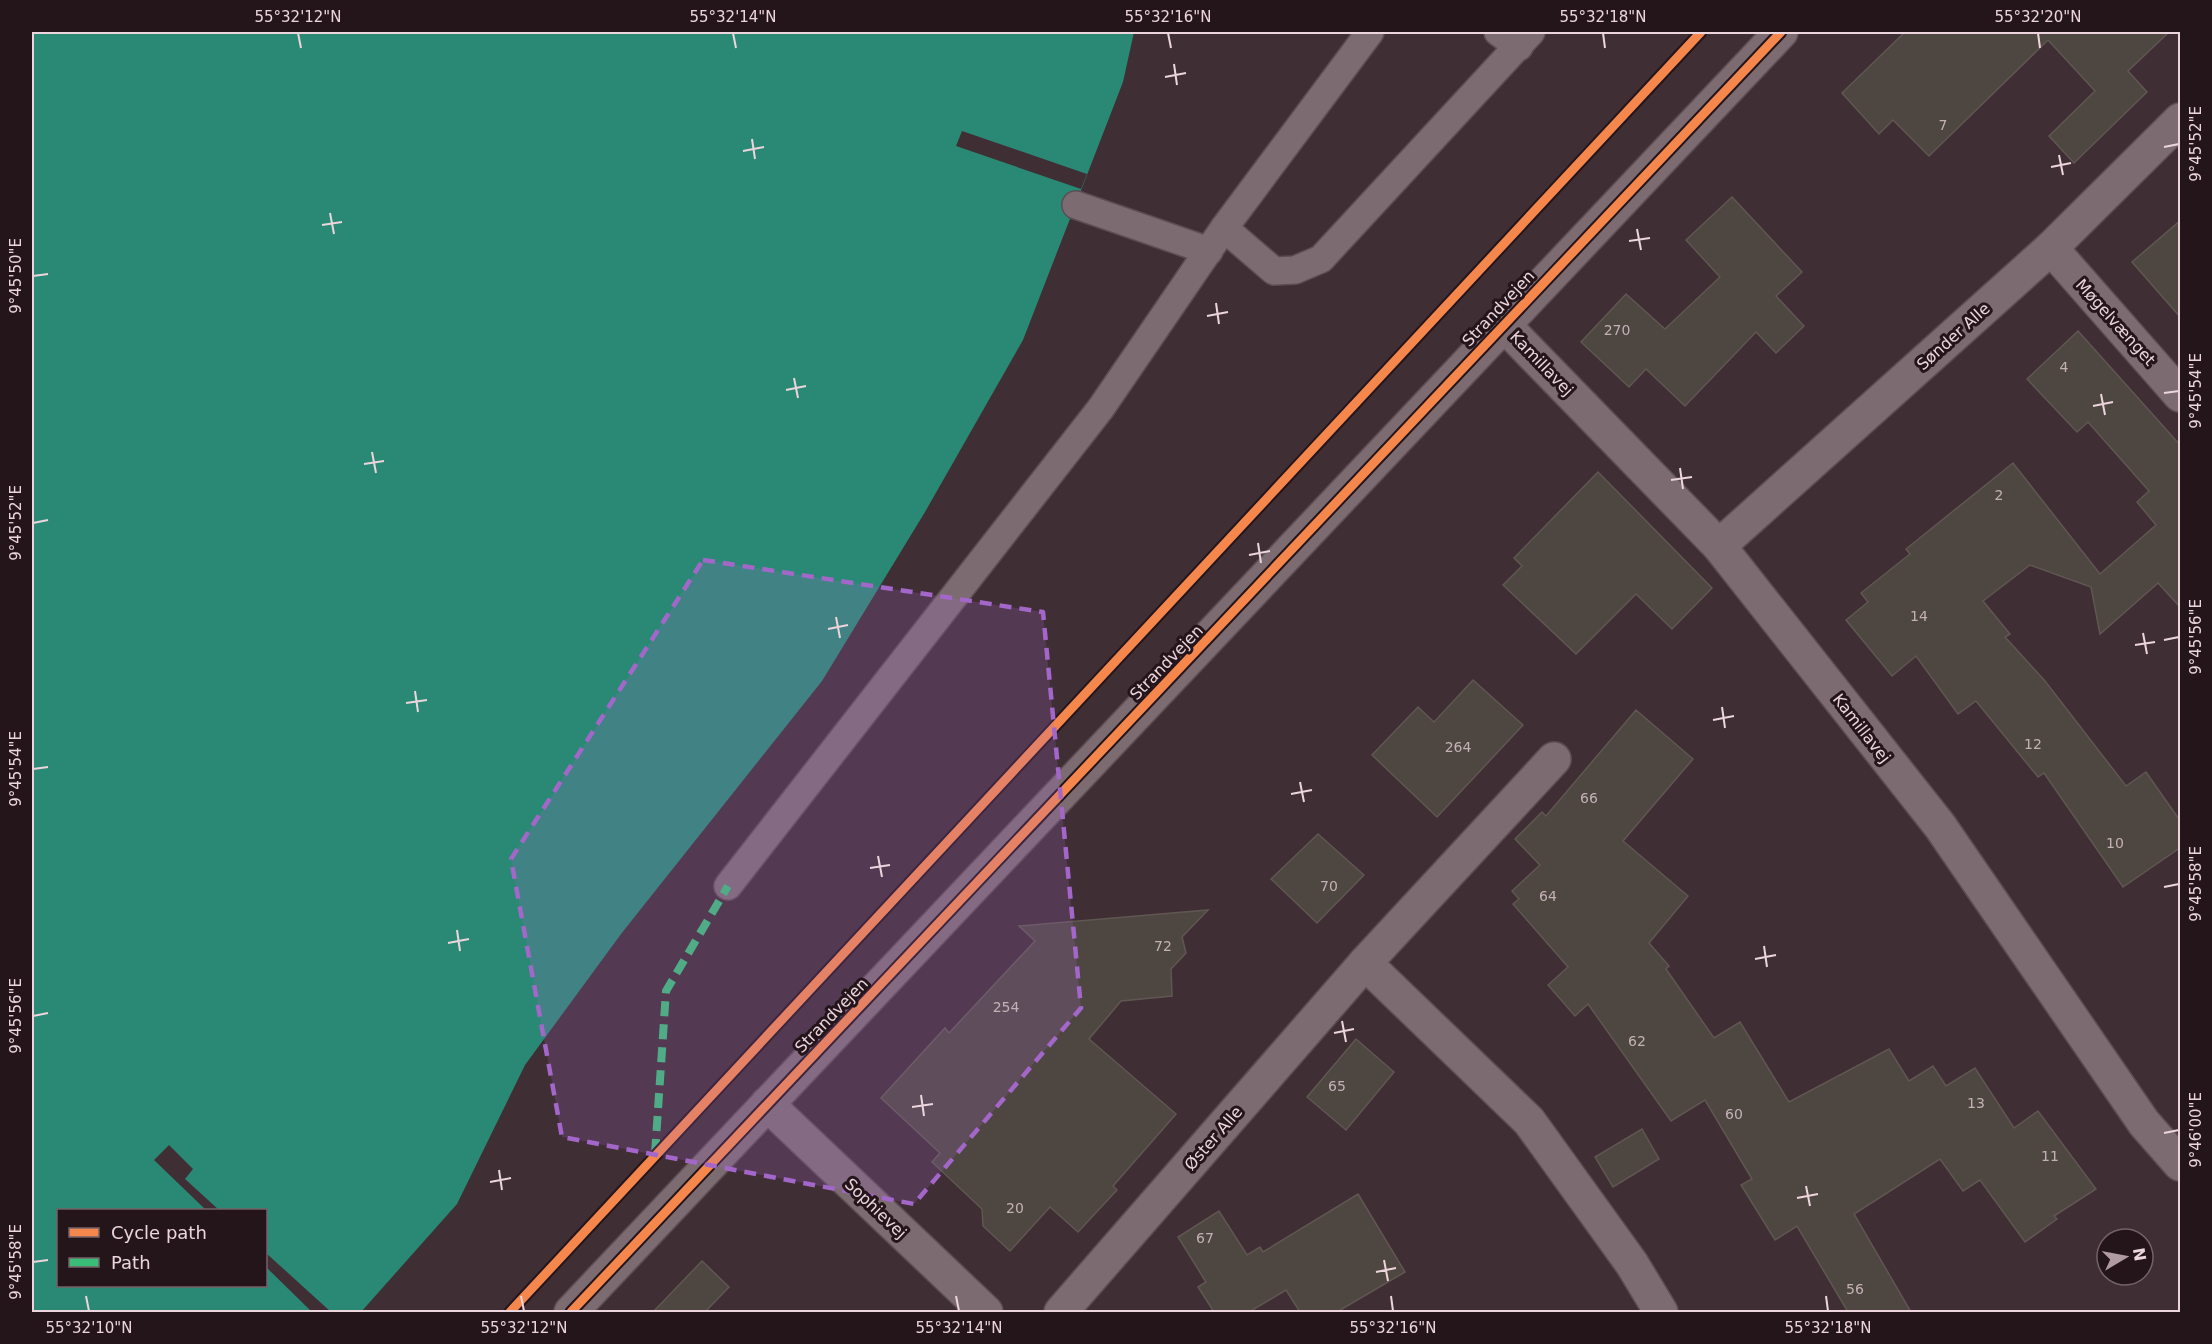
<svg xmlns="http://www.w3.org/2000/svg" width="2212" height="1344" font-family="'DejaVu Sans',sans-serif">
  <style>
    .water { fill: #298974; fill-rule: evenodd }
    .pier { fill: #402e35 }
    .building { fill: #4e4640; stroke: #605753; stroke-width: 1.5 }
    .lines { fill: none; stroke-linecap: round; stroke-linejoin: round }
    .lane-casing { stroke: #5d4c53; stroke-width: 30 }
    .street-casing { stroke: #5d4c53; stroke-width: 36 }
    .secondary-casing { stroke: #5d4c53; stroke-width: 36 }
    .lane { stroke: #7c6b71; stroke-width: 27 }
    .street { stroke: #7c6b71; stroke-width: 33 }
    .secondary { stroke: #7c6b71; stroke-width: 33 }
    .quiet { stroke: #3abd76; stroke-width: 8; stroke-dasharray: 15 8; stroke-linecap: butt }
    .cycleway-casing { stroke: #24151b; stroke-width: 13 }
    .cycleway { stroke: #f5874c; stroke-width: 9 }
    .marked { fill: #a367ca; fill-opacity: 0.2; stroke: #a367ca; stroke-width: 4.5; stroke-dasharray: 12 8; stroke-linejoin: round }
    .ticks { fill: none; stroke: #ecd5dd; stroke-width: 2 }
    .labels { text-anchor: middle; stroke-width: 6; stroke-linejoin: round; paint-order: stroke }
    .number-label { font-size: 14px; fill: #c4b1b6 }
    .street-label { font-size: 16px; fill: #ecd5dd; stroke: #24151b }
    .neatline { fill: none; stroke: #ecd5dd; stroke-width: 2 }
    .ticks-label { font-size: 15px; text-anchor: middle; fill: #ecd5dd }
  </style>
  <rect width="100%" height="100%" fill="#402e35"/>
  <path class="water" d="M32 32H1134L1123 82 1023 340 925 512 822 681 621 934 525 1065 457 1204 361 1312H32ZM58 1210H266V1286H58Z"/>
  <g class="pier">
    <path d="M962 131 1087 174 1081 189 956 146Z"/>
    <path d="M169 1145 193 1169 185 1179 219 1210H206L154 1160Z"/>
    <path d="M266 1253 331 1312H312L266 1267Z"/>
  </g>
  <g class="building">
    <path d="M1905 32H2169L2128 71 2147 92 2074 163 2049 136 2095 91 2048 40 1929 156 1893 120 1879 134 1842 93Z"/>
    <path d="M1732 197 1802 272 1776 296 1804 326 1776 353 1756 332 1685 406 1646 369 1629 387 1581 342 1626 294 1665 329 1720 277 1686 240Z"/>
    <path d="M2181 220V318L2132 262Z"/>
    <path d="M2078 331 2181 446V608L2158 583 2100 634 2091 587 2030 565 1983 601 2010 634 2005 637 2045 681 2126 786 2146 772 2181 822V847L2123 887 2044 773 2038 777 1976 701 1958 714 1916 656 1892 676 1846 620 1868 602 1861 593 1910 554 1906 549 2013 463 2100 574 2156 525 2137 502 2149 491 2088 422 2077 432 2027 379Z"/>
    <path d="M1598 472 1712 588 1672 629 1636 594 1576 654 1503 585 1522 566 1514 558Z"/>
    <path d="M1473 680 1523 725 1437 817 1372 755 1418 707 1434 722Z"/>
    <path d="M1636 710 1693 759 1623 841 1688 896 1649 943 1669 966 1666 969 1714 1038 1740 1022 1789 1102 1889 1049 1909 1081 1933 1066 1946 1086 1975 1068 2014 1128 2038 1111 2096 1189 2054 1216 2057 1219 2025 1242 1980 1180 1963 1191 1940 1159 1854 1214 1911 1312H1848L1797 1226 1775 1240 1741 1185 1752 1179 1705 1100 1671 1121 1588 1004 1575 1016 1548 985 1568 967 1513 904 1519 899 1512 891 1540 865 1515 839 1542 812 1546 816Z"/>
    <path d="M1318 834 1364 875 1317 923 1271 879Z"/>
    <path d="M1208 910 1182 937 1186 953 1171 969 1172 996 1121 1001 1089 1039 1176 1114 1113 1186 1117 1190 1078 1232 1050 1207 1010 1251 983 1226 982 1209 932 1162 940 1153 881 1098 945 1028 949 1033 1035 941 1019 926Z"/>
    <path d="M1356 1039 1394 1072 1346 1130 1307 1097Z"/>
    <path d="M1642 1129 1659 1159 1613 1187 1595 1157Z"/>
    <path d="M1358 1194 1405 1272 1337 1312H1300L1286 1290 1249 1312H1214L1198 1287 1206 1282 1178 1237 1219 1211 1247 1255 1260 1247 1263 1252Z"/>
    <path d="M702 1261 729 1287 705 1312H653Z"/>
  </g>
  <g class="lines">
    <defs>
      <g id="lane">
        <path d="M1498 32 1519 47"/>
        <path d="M1076 205 1209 251"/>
        <path d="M1224 228 1274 271 1295 270 1321 259 1531 32"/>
        <path d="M728 886 1101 408 1224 228 1370 32"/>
      </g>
      <g id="street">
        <path d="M2051 248 2180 395"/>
        <path d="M1503 324 1719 546 1940 826 2144 1123 2180 1164"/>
        <path d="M1719 546 2051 248 2180 120"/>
        <path d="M1365 963 1529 1121 1632 1264 1661 1312"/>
        <path d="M767 1104 986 1312"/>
        <path d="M1061 1312 1365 963 1554 759"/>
      </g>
      <path id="secondary" d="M571 1312 1781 32"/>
    </defs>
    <use href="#lane" class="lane-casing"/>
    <use href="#street" class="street-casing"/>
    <use href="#secondary" class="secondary-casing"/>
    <use href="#lane" class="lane"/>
    <use href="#street" class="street"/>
    <use href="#secondary" class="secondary"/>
    <path class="quiet" d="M655 1154 666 991 728 886"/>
    <defs>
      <g id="cycleway">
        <path d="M510 1312 1701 32"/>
        <path d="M571 1312 1781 32"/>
      </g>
    </defs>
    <use href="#cycleway" class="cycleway-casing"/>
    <use href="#cycleway" class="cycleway"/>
  </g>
  <path class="marked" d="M703 560 1043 612 1081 1008 914 1204 562 1137 511 859Z"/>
  <path class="ticks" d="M298 33 301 48M733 33 736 48M1168 33 1171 48M1603 33 1605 48M2038 33 2040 48M1174 64 1177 85M1165 77 1186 73M752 139 755 159M2164 147 2179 144M743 151 764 147M2059 155 2063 175M2051 167 2071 163M330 213 334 234M322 225 342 222M1637 229 1641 250M1629 241 1650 238M33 276 48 274M1216 303 1219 324M1207 316 1228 312M794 378 798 398M786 390 806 386M2164 393 2179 391M2101 394 2105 415M2093 406 2113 402M372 452 376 473M364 464 384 461M1680 468 1683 489M1671 480 1692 477M33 523 48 520M1258 543 1261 563M1249 555 1270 551M836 617 840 638M828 629 848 625M2143 633 2147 654M2164 640 2179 637M2135 645 2155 642M415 691 418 712M406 703 427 700M1722 707 1725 728M1713 720 1734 716M33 769 48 767M1300 782 1304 802M1291 794 1312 790M878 856 882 877M870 868 890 865M2164 887 2179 884M457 930 460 951M448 943 469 939M1764 946 1767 967M1755 959 1776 955M33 1016 48 1013M1342 1021 1346 1042M1334 1033 1354 1029M921 1095 924 1116M912 1107 933 1104M2164 1133 2179 1130M499 1170 502 1190M490 1182 511 1178M1806 1186 1810 1206M1797 1198 1818 1194M1384 1260 1388 1281M33 1262 48 1260M1376 1272 1396 1268M86 1296 89 1311M521 1296 524 1311M956 1296 959 1311M1391 1296 1393 1311M1826 1296 1828 1311"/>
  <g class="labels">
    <g class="number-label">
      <text x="1943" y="130">7</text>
      <text x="1617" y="335">270</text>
      <text x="2064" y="372">4</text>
      <text x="1999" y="500">2</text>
      <text x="1919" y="621">14</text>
      <text x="2033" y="749">12</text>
      <text x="1458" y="752">264</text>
      <text x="1589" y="803">66</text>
      <text x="2115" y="848">10</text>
      <text x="1329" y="891">70</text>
      <text x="1548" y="901">64</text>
      <text x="1163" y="951">72</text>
      <text x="1006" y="1012">254</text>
      <text x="1637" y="1046">62</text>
      <text x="1337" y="1091">65</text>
      <text x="1976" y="1108">13</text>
      <text x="1734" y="1119">60</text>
      <text x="2050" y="1161">11</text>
      <text x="1015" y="1213">20</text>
      <text x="1205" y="1243">67</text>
      <text x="1855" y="1294">56</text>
    </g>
    <g class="street-label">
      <text transform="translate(1498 308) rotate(-47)" y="6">Strandvejen</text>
      <text transform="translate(2116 322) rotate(48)" y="6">Møgelvænget</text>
      <text transform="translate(1953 336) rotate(-42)" y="6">Sønder Alle</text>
      <text transform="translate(1542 363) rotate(46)" y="6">Kamillavej</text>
      <text transform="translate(1166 662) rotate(-46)" y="6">Strandvejen</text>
      <text transform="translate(1862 728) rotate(52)" y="6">Kamillavej</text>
      <text transform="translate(831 1015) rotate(-46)" y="6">Strandvejen</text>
      <text transform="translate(1213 1138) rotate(-49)" y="6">Øster Alle</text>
      <text transform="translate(876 1208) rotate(44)" y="6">Sophievej</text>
    </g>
  </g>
  <rect width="2212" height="1344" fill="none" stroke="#24151b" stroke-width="66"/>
  <rect x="57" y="1209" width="210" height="78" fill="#24151b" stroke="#746269" stroke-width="1.5"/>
  <rect x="69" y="1228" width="30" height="9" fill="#f5874c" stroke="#746269" stroke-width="1.5"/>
  <text x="111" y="1239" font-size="18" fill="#ecd5dd">Cycle path</text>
  <rect x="69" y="1258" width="30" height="9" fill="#3abd76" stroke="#746269" stroke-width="1.5"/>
  <text x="111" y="1269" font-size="18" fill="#ecd5dd">Path</text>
  <g transform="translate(2125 1257) rotate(80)"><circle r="28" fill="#24151b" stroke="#746269" stroke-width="1.5"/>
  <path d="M0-4.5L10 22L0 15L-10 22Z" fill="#b09ba2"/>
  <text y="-9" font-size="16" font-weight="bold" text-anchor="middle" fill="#ecd5dd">N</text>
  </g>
  <rect x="33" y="33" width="2146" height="1278" class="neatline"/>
  <g class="ticks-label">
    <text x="298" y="22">55°32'12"N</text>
    <text x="733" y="22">55°32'14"N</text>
    <text x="1168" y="22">55°32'16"N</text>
    <text x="1603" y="22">55°32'18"N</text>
    <text x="2038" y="22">55°32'20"N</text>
    <text transform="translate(2196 144) rotate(-90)" y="5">9°45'52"E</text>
    <text transform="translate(16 276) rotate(-90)" y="5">9°45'50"E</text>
    <text transform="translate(2196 391) rotate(-90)" y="5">9°45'54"E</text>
    <text transform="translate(16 523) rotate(-90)" y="5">9°45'52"E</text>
    <text transform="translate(2196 637) rotate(-90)" y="5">9°45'56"E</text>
    <text transform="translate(16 769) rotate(-90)" y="5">9°45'54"E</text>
    <text transform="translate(2196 884) rotate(-90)" y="5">9°45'58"E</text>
    <text transform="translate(16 1016) rotate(-90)" y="5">9°45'56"E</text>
    <text transform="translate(2196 1130) rotate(-90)" y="5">9°46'00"E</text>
    <text transform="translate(16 1262) rotate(-90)" y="5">9°45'58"E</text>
    <text x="89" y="1333">55°32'10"N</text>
    <text x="524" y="1333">55°32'12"N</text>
    <text x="959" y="1333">55°32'14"N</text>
    <text x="1393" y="1333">55°32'16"N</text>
    <text x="1828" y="1333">55°32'18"N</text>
  </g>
</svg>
